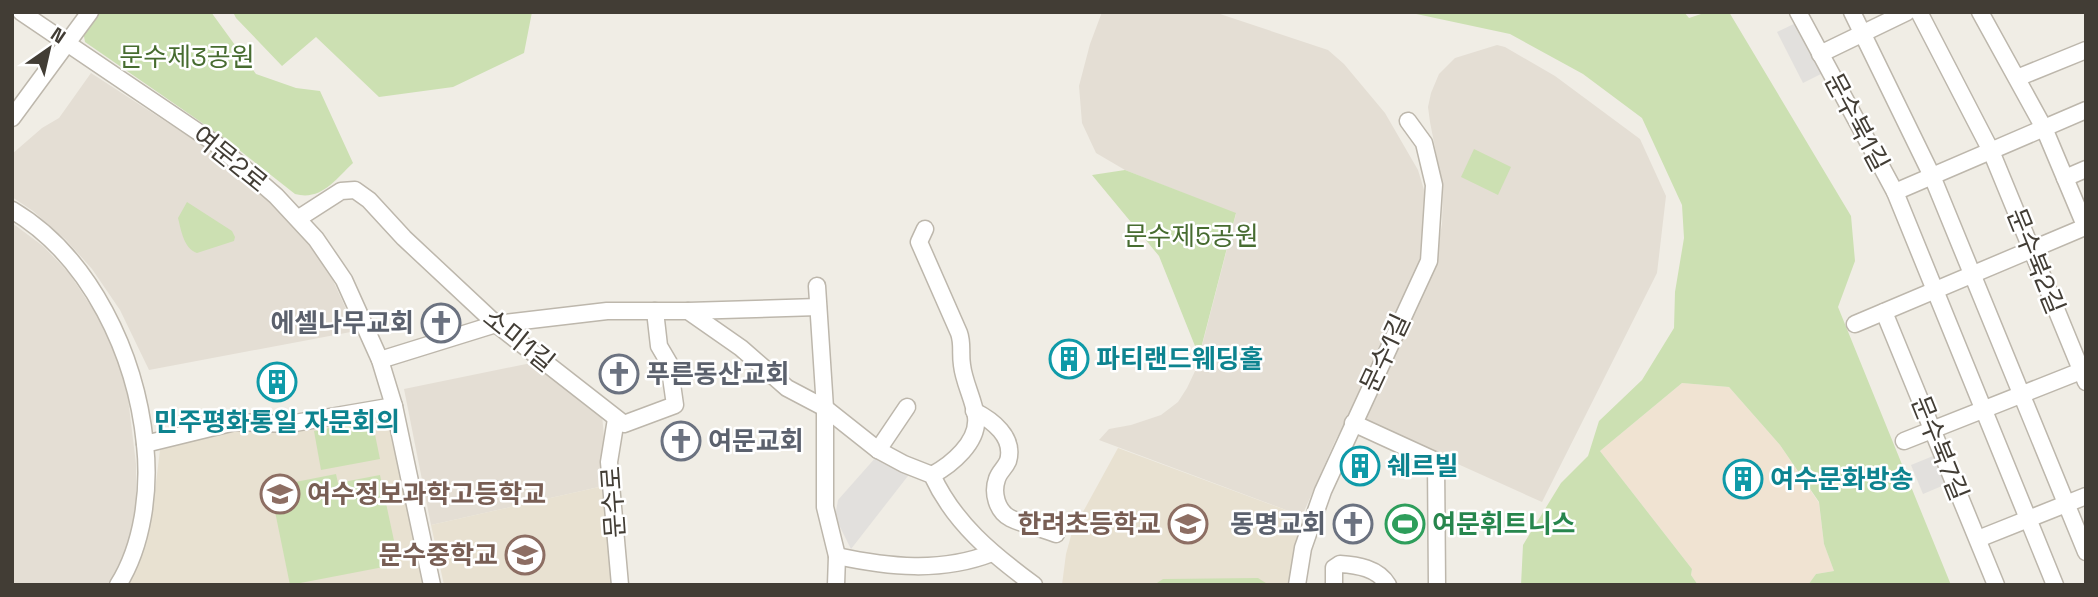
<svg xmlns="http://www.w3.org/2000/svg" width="2098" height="597" font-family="'Space Grotesk','Noto Sans KR',sans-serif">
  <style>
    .residential { fill: #e4ded4 }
    .commercial { fill: #f0e3d2 }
    .education { fill: #e8e1d1 }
    .green { fill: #cce0b2 }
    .parking { fill: #e2e0dd }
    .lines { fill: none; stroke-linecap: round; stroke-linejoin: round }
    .minor-casing { stroke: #bdb7ac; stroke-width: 19 }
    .minor { stroke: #fff; stroke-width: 16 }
    .labels { text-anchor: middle; stroke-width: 5; stroke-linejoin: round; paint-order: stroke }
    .park-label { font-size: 26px; fill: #476c30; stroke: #fff }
    .street-label { font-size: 26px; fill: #423d35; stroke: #fff }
    .worship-label { font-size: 26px; font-weight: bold; fill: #5b616d; stroke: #fff; text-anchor: end }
    .culture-label { font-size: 26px; font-weight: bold; fill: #0d838f; stroke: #fff; text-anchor: start }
    .education-label { font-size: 26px; font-weight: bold; fill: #785e54; stroke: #fff; text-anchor: end }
    .leisure-label { font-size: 26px; font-weight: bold; fill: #27864d; stroke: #fff; text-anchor: start }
  </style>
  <rect width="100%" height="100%" fill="#f0ede5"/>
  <g class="residential">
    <path d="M1102 12H1214L1328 50 1344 64 1385 113 1418 170 1428 203 1422 260 1371 376 1335 441 1302 516 1099 440 1109 429 1131 425 1161 415 1178 402 1187 388 1196 369 1236 214 1125 170 1096 153 1082 123 1079 86 1090 44Z"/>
    <path d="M1497 45 1505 47 1555 76 1640 139 1666 196 1657 273 1542 502 1369 424 1363 415 1438 246 1442 224 1443 188 1430 122 1428 107 1431 93 1439 74 1455 58Z"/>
    <path d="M91 73 225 160 265 196 309 243 331 276 356 331 149 370 120 310 92 269 66 240 33 211 12 197V154L42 128 59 118Z"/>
    <path d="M12 223 43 246 69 273 102 323 120 367 128 398 136 464V491L139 501 121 567 112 585H12Z"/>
    <path d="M536 362 602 414 608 485 431 525 404 389Z"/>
  </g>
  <path class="commercial" d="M1682 383 1729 387 1780 445 1819 503 1824 544 1834 571 1816 574 1808 585H1698L1691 575 1692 569 1600 451Z"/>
  <g class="education">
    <path d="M388 414 424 585H128L139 558 153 507 160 450 227 430Z"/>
    <path d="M1118 448 1302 516 1292 562 1290 585H1062L1066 554 1072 532Z"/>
    <path d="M608 485 616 585H444L431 525Z"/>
  </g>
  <g class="green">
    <path d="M97 12H211L256 74 296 88 320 91 353 163C335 180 321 201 295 194L224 138 85 42 83 31Z"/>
    <path d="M233 12H532L524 53 453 87 379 97 316 37 282 66 236 18Z"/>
    <path d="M1407 12H1684L1689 18 1707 12H1729L1851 216 1855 261 1838 307 1951 585H1808L1816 574 1834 571 1824 544 1819 502 1780 445 1729 387 1682 383 1600 451 1692 569 1691 575 1698 585H1521L1523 545 1561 483 1588 456 1599 421 1642 380 1674 328 1675 292 1684 238 1682 205 1642 118 1583 74 1510 34Z"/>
    <path d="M1474 149 1511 167 1498 195 1461 177Z"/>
    <path d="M1125 170 1236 213 1199 356 1159 256 1092 175Z"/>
    <path d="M187 202 232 231 235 237 234 241 197 253C184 249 181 230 178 218Z"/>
    <path d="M372 420 380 459 321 470 314 431Z"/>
    <path d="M336 474 338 483 380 475 399 564 290 585 270 487Z"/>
    <path d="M1258 578 1269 585H1154L1163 579Z"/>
  </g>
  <g class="parking">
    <path d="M1796 23 1823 73 1803 83 1777 32Z"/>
    <path d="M1938 454 1949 483 1923 494 1911 465Z"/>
    <path d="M877 456 911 472 851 549 835 517 838 500Z"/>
  </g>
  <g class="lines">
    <defs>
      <g id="minor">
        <path d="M21 12 216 144 276 196 316 239 344 280 380 360 394 406 432 585"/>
        <path d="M1798 12 1895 192 2055 585"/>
        <path d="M1852 12 1932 176 2086 552"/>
        <path d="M1919 12 1991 151 2086 382"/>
        <path d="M1980 12 2044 128 2086 228"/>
        <path d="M1820 54 1907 12"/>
        <path d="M2017 78 2086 50"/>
        <path d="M12 118 90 12"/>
        <path d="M2065 178 2086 169"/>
        <path d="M1895 192 2086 110"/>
        <path d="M12 210C91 257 136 355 145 444"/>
        <path d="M299 218 341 191 355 190 369 200 404 238 496 324 624 424 675 405 669 363 659 346 655 311"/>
        <path d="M925 229 919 242 959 333C963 344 960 353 962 365 964 383 974 400 976 417 979 442 951 465 932 475"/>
        <path d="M817 286 825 408V507L837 556 836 585"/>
        <path d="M688 311 818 307"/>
        <path d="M1884 312 1996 585"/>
        <path d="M1855 324 2085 227"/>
        <path d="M380 360 496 324 607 311H688L741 348 787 388 825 408 878 450 904 464 932 475C954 523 992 554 1034 585"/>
        <path d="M974 411C992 420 1015 437 1008 461 1005 468 999 472 997 479 992 493 997 511 1010 518 1024 525 1042 528 1056 534"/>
        <path d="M616 419 609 462 620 585"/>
        <path d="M1353 423 1436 461 1437 585"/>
        <path d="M1904 441 2086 369"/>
        <path d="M878 450 907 407"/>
        <path d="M1978 539 2086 496"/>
        <path d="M837 556C888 567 941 573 992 553"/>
        <path d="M118 585C143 545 150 490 145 444L235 422 289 424 394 406"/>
        <path d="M1297 585 1303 548 1323 491 1429 261 1434 185 1424 143 1408 121"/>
        <path d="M1334 585V568L1340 564C1357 565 1378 568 1388 585"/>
      </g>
    </defs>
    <use href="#minor" class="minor-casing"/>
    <use href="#minor" class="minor"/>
  </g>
  <defs>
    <symbol id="church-ring" viewBox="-11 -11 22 22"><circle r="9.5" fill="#fff" stroke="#6b7280" stroke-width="1.5"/><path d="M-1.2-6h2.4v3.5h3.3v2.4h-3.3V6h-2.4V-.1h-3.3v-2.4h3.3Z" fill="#6b7280"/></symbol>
    <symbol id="building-ring" viewBox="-11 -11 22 22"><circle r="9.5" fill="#fff" stroke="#0f9aa8" stroke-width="1.5"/><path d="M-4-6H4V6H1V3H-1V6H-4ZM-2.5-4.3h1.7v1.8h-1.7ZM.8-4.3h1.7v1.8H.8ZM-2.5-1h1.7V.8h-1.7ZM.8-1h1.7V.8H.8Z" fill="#0f9aa8"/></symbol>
    <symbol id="school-ring" viewBox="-11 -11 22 22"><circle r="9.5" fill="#fff" stroke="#8d6e63" stroke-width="1.5"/><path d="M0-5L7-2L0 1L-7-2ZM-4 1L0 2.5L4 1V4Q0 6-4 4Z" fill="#8d6e63"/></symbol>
    <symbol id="stadium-ring" viewBox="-11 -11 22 22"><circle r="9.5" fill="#fff" stroke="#2e9e5b" stroke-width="1.5"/><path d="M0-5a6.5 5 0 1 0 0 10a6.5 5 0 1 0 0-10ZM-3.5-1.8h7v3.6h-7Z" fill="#2e9e5b"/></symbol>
  </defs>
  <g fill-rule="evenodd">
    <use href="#church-ring" x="419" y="301" width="44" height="44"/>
    <use href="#building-ring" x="1047" y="337" width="44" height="44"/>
    <use href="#church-ring" x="597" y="352" width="44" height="44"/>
    <use href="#building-ring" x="255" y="360" width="44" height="44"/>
    <use href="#church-ring" x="659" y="419" width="44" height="44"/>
    <use href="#building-ring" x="1338" y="444" width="44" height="44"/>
    <use href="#building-ring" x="1721" y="457" width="44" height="44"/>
    <use href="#school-ring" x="258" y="472" width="44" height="44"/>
    <use href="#school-ring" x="1166" y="502" width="44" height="44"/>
    <use href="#church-ring" x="1331" y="502" width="44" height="44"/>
    <use href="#stadium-ring" x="1383" y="502" width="44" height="44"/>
    <use href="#school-ring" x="503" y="533" width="44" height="44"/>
  </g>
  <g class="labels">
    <g class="park-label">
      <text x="187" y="66">문수제3공원</text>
      <text x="1191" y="245">문수제5공원</text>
    </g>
    <g class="street-label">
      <text transform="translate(1857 122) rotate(62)" y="9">문수북1길</text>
      <text transform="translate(230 159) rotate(39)" y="9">여문2로</text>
      <text transform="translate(2036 261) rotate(68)" y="9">문수북2길</text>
      <text transform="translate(519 340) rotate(39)" y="9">소미1길</text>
      <text transform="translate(1385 353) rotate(-65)" y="9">문수1길</text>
      <text transform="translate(1940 448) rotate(68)" y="9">문수북7길</text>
      <text transform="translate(613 502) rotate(-94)" y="9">문수로</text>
    </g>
    <g class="worship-label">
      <text x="414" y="332">에셀나무교회</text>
      <text x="646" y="383" text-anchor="start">푸른동산교회</text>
      <text x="708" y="450" text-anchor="start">여문교회</text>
      <text x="1326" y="533">동명교회</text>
    </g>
    <g class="culture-label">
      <text x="1096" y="368">파티랜드웨딩홀</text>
      <text x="277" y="431" text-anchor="middle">민주평화통일 자문회의</text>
      <text x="1387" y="475">쉐르빌</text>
      <text x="1770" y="488">여수문화방송</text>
    </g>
    <g class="education-label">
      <text x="307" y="503" text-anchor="start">여수정보과학고등학교</text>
      <text x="1161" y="533">한려초등학교</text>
      <text x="498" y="564">문수중학교</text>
    </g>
    <g class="leisure-label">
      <text x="1432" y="533">여문휘트니스</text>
    </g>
  </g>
  <rect width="2098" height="597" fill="none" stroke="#423d35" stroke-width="28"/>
  <g transform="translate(49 49) rotate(34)" stroke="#ffffff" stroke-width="5" paint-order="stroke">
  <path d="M0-5L12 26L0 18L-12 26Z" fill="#423d35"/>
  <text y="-10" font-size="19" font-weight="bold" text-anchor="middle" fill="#423d35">N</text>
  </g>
</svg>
